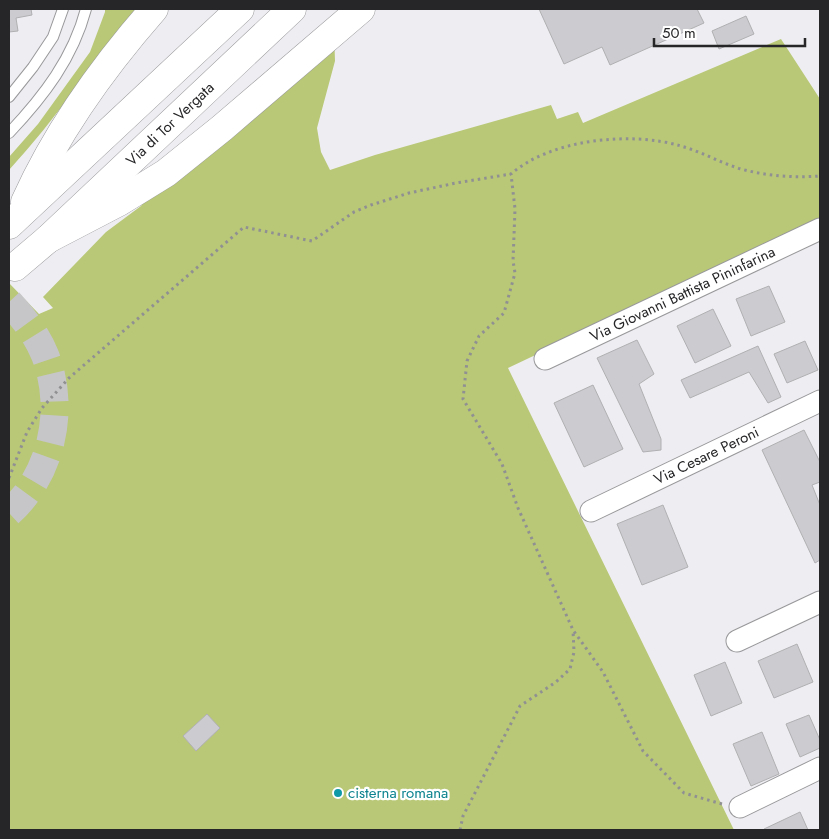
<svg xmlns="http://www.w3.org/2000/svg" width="829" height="839" font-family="Jost,sans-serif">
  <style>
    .green { fill: #b8c876 }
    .building { fill: #cccbcf; stroke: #b0b0b3 }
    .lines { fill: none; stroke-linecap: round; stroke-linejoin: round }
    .secondary-tunnel { stroke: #c6c6c9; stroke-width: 28; stroke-dasharray: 28 14; stroke-linecap: butt }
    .service-casing { stroke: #98989b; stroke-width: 12 }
    .minor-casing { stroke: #98989b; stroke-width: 23 }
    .secondary-casing { stroke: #98989b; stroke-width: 29 }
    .path { stroke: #909093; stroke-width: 3; stroke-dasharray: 2.5 4; stroke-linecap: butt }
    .service { stroke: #fff; stroke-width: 10 }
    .minor { stroke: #fff; stroke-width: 21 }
    .secondary { stroke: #fff; stroke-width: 28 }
    .culture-dot { fill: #0f9aa8; stroke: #fff; stroke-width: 2 }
    .labels { text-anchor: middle; stroke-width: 4.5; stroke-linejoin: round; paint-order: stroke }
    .street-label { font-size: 15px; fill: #262527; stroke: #fff }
    .culture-label { font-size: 15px; fill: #0d838f; stroke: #fff; text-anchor: start }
  </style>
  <rect width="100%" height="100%" fill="#eeeef2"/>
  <g class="green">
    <path d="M105 9H139C94 61 56 119 9 170V157L38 124 90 52 105 12Z"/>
    <path d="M334 32 335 61 317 128 321 152 330 170 375 155 551 105 557 119 578 112 583 123 781 39 820 99V220L508 368 734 830H9V283L39 314 53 308 43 297 106 232 141 206 158 179Z"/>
  </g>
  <g class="building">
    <path d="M9 9H31L32 15 16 18 18 31 9 32Z"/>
    <path d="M539 9H697L704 23 610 65 602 47 564 64Z"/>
    <path d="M746 16 754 34 719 49 712 31Z"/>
    <path d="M769 286 785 322 751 336 736 299Z"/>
    <path d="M713 309 731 346 695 363 677 326Z"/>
    <path d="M637 340 654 374 639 384 661 439V450L643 452 597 358Z"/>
    <path d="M805 341 818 370 787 383 774 354Z"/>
    <path d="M758 346 781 397 768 403 749 372 690 398 681 380Z"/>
    <path d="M593 385 623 449 584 467 554 403Z"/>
    <path d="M804 430 820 462V482L812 485 820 505V560L815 563 762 450Z"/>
    <path d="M663 505 688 567 642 585 617 524Z"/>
    <path d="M797 644 813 682 774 698 758 661Z"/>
    <path d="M725 662 742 703 711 716 694 675Z"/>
    <path d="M207 714 220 728 196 751 183 736Z"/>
    <path d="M809 715 820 740V748L800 757 786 724Z"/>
    <path d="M762 732 779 774 751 786 733 744Z"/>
    <path d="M800 812 808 830H764V829Z"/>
  </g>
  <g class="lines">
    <path class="secondary-tunnel" d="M9 302C23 317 37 335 45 355 66 409 52 474 9 513"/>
    <defs>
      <g id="service">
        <path d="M9 97 33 67 53 37 63 9"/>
        <path d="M9 133C44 96 73 58 86 9"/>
      </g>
      <g id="minor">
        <path id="s1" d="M545 359 820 229"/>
        <path id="s2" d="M591 511 820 401"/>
        <path d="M737 641 820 602"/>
        <path d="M740 807 820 768"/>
      </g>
      <g id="secondary">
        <path d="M25 202C56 133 104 66 154 9"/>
        <path d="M9 225 240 9"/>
        <path d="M48 239 119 202 166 173 222 128 361 9"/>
        <path id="s3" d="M15 267 48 239 292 9"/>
      </g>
    </defs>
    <use href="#service" class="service-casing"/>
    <use href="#minor" class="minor-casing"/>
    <use href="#secondary" class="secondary-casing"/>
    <g class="path">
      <path d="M9 478 27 432 42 408 69 378 244 227 312 241 354 212 371 205 409 193 456 183 511 174"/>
      <path d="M722 804 684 793 643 751 603 672 573 630 518 508 502 464 463 399 467 361 479 336 504 313 515 273 513 261 515 209 511 174C551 139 631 131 681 146 702 152 721 163 741 169 767 176 794 178 820 176"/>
      <path d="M460 830 463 816 520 706 556 682 570 669 574 652 573 630"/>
    </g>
    <use href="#service" class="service"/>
    <use href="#minor" class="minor"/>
    <use href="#secondary" class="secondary"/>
  </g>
  <circle class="culture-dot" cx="338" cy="793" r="5"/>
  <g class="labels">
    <g class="street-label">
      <text dy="5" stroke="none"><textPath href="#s3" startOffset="211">Via di Tor Vergata</textPath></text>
      <text dy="5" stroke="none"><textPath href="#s1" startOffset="152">Via Giovanni Battista Pininfarina</textPath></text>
      <text dy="5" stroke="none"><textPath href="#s2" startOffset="128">Via Cesare Peroni</textPath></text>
    </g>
    <g class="culture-label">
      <text x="348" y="798">cisterna romana</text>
    </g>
  </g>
  <rect width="829" height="839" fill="none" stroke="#262527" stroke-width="20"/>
  <path d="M654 38v8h151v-8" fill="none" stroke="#262527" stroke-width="2.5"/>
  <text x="662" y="38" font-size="15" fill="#262527" stroke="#ffffff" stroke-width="4" paint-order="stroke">50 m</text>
</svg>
